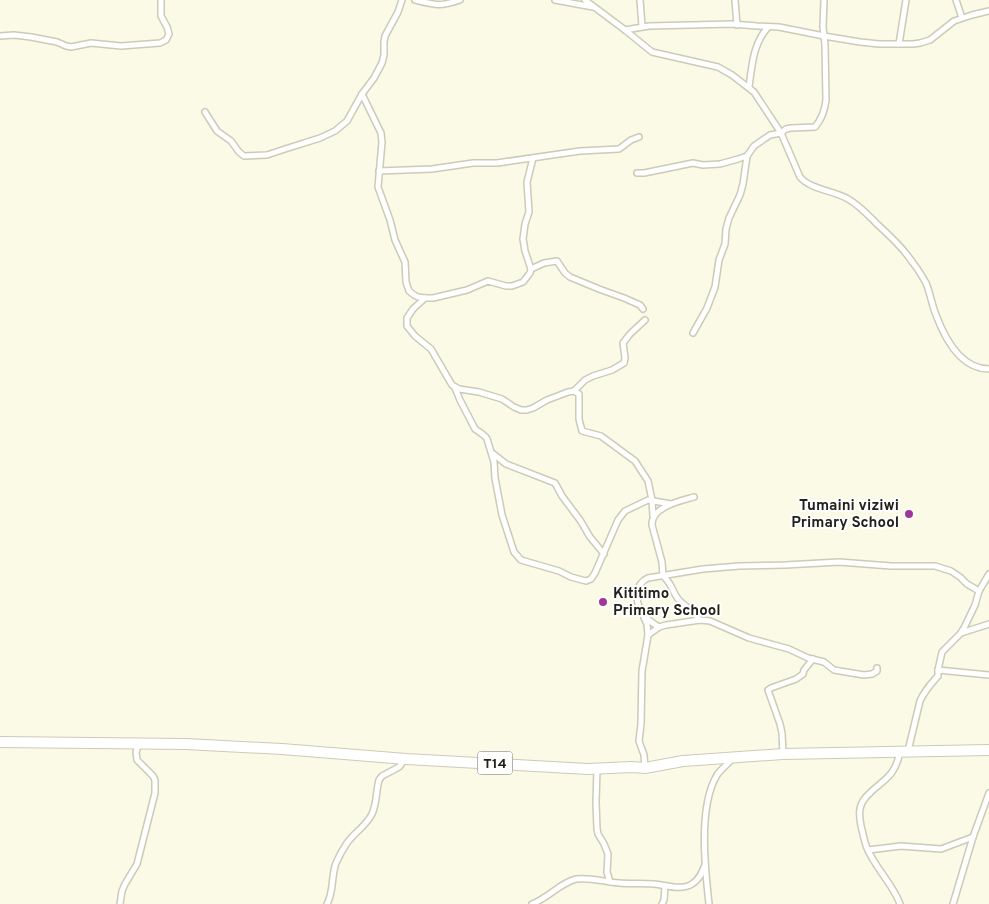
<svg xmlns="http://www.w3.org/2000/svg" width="989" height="904" font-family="Overpass,sans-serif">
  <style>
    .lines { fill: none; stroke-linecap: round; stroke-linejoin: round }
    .street-casing { stroke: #cbcbb8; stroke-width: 8 }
    .highway-casing { stroke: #cbcbb8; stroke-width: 12 }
    .street { stroke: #fff; stroke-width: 5 }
    .highway { stroke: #fff; stroke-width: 10 }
    .poi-dot { fill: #a03698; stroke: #fff; stroke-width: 2 }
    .labels { text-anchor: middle; stroke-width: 4; stroke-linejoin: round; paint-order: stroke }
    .shield { fill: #fff; stroke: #64645f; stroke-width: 1 }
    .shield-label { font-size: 14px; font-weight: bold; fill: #22221b }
    .poi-label { font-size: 15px; font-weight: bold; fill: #22221b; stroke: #fff; text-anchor: end }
  </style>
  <rect width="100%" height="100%" fill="#fafae6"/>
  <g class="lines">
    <defs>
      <g id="street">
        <path d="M415 0C435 5 440 7 460 0"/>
        <path d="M555 0 593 7"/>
        <path d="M585 0 625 30 652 52 718 67 732 75 754 92 781 133 800 177C811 190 833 190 848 199 859 205 868 215 877 224 890 236 903 248 913 263 918 269 922 276 926 283 930 293 932 305 936 315 945 339 961 369 989 369"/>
        <path d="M640 0 642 26"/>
        <path d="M735 0 737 25"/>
        <path d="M956 0 962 18"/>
        <path d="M625 30 649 26 732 24 757 26 779 27 824 36 860 42 879 44H913L920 43 930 40 954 21 972 15 989 11"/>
        <path d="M0 36 14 35 31 37 57 42 66 46 71 47 91 43 121 46 160 43 166 40 169 34 167 27 161 16V0"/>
        <path d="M899 44 906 0"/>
        <path d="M749 87C752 65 753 44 768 27"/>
        <path d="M362 94 381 133 382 142 378 187 390 220 395 240 405 262 406 282 409 291 414 295 418 297 425 298H433L467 290 488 281 506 286H512L523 282 530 273 531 269 525 251 523 239 525 224 529 212 527 182 533 158"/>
        <path d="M205 112 217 131 231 141 239 152 244 156 267 155 285 149 320 138 335 131 347 121 362 94 374 78 382 63 384 55V42L385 36 398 12 402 0"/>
        <path d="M379 171 432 169 473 163H497L580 151 619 149 631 140 639 137"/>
        <path d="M637 173H644L693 163 703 165 720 164 738 159 747 156"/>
        <path d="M531 269 544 263 557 261 565 273 570 277 599 289 624 298 640 305 643 309"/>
        <path d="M425 298 413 309 407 318V326L415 336 431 349 452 385 459 389 479 392 502 399 514 407 521 410H527L533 408 547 400 568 392 574 391 585 380 593 376 612 370 624 363 625 358 623 343 630 334 645 320"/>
        <path d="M693 333 707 308 715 287 719 260 725 244 726 229 729 218 740 195 743 184 747 156 754 146 770 135 781 133 786 129 791 128 815 127C821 120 825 109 826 100L825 45 823 27 824 0"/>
        <path d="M455 388 460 400 475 429C479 432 485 435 487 439L494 462 495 478 502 515 514 552 521 560 559 571 571 577 586 581 591 579 595 573 618 520 625 511 648 500 671 504"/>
        <path d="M574 391 579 394V419L582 431 601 436 635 461 648 481 652 500 653 516"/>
        <path d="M492 453 506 464 555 483 562 496 580 520 590 537 604 554"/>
        <path d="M694 497C680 501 651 507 652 525L662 562 663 576C672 583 672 592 679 600 686 607 693 611 700 620"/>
        <path d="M644 618 647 624 648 635"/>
        <path d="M659 627C653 623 647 620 643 614 635 603 634 584 648 578L703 569 739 566 785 565 839 562 891 566H935L951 571 960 577 967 584 979 591"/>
        <path d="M961 633 989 624"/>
        <path d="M938 670 989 675"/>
        <path d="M908 751 920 701C925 690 930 685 938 676V670L942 652 961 633 965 626 975 605 979 591 989 574"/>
        <path d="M900 752C894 780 882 779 866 797 858 806 859 815 861 826 863 833 864 841 867 848 875 868 893 884 900 904"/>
        <path d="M783 754 782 733 780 724 768 690 771 688 796 679 803 674 804 670 813 659"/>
        <path d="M645 768 644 755 639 741 641 724 642 671 648 635 659 627 666 625 700 620 710 621 749 638 789 649 808 658 824 662 834 670 864 675 872 674 877 671V668"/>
        <path d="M597 769 596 802 597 829 598 834 604 844 608 854 607 872 610 882"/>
        <path d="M868 850 901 846 941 849 973 837"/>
        <path d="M120 904 122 891 125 884 137 864 155 793V780L153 776 137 760 136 752 139 743"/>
        <path d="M327 904C334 892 331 876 336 863 339 856 343 849 347 843 355 832 366 826 372 814 377 803 376 791 379 780L382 776 399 767 405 759"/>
        <path d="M532 904C548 898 560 883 576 879 590 877 605 882 619 883 631 884 642 883 654 884 666 885 681 891 692 884 699 880 702 873 705 865"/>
        <path d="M662 904 664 900 665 886"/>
        <path d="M709 904C705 868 698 807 717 775 721 769 728 764 733 758"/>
        <path d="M953 904 973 837 989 793"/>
      </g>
      <path id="highway" d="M0 742 186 744 282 749 406 759 588 769 632 767 645 768 683 761 783 754 989 750"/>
    </defs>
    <use href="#street" class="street-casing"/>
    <use href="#highway" class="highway-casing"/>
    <use href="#street" class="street"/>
    <use href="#highway" class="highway"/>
  </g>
  <g class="poi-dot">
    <circle cx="909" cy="514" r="5"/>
    <circle cx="603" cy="602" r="5"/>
  </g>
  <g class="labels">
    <rect class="shield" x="477.5" y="751.5" width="35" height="23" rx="4"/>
    <g class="shield-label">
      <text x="495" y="768">T14</text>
    </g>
    <g class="poi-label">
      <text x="899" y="510">Tumaini viziwi<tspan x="899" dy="17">Primary School</tspan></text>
      <text x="613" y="598" text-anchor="start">Kititimo<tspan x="613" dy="17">Primary School</tspan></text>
    </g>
  </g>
</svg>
